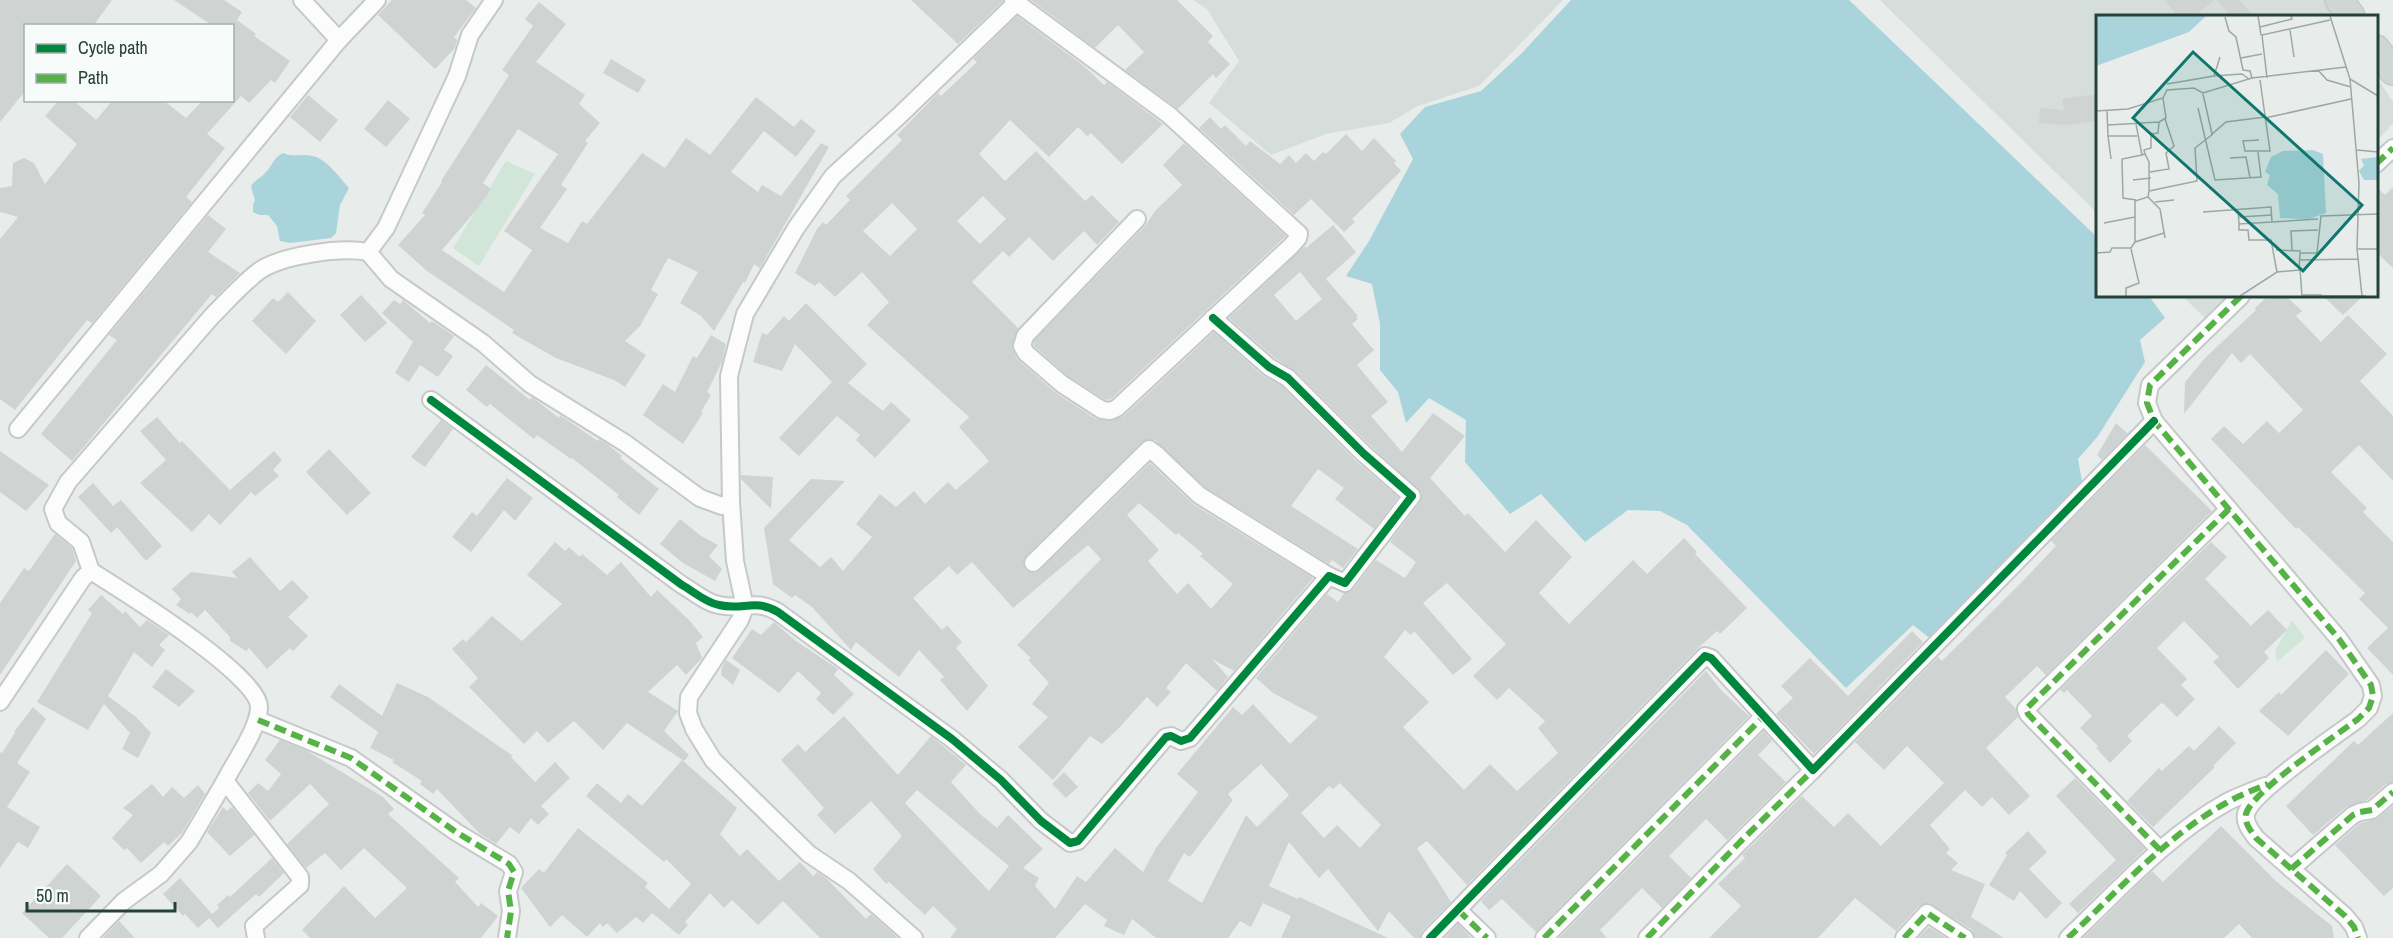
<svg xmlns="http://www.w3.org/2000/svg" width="2393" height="938" font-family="'Archivo Narrow',sans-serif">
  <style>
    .built { fill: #d6dedb }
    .green { fill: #d1e6d8 }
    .water { fill: #a9d4db }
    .building { fill: #cfd4d2; fill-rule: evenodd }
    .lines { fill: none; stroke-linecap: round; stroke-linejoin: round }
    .minor-casing { stroke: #c5cac8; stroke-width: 20 }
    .primary-casing { stroke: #c3ccc9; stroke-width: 30 }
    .minor { stroke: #fcfcfc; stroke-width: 16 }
    .primary { stroke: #cfd7d5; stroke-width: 27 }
    .quiet { stroke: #55b346; stroke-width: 6; stroke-dasharray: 12 6; stroke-linecap: butt }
    .cycleway-casing { stroke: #f7fbf9; stroke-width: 11 }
    .cycleway { stroke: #00873e; stroke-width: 8 }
    .inset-river { fill: none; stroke: #a9d4db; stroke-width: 3 }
    .inset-road { fill: none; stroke: #9aa9a4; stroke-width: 1.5 }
    .view { fill: #0f766e; fill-opacity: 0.15; stroke: #0f766e; stroke-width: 3 }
    .inset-edge { fill: none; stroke: #24423a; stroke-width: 3 }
  </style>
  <rect width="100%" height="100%" fill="#e8edeb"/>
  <g class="built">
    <path d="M1193 0H1563L1479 86 1418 106 1389 123 1326 134 1271 155 1209 103 1239 61 1207 9Z"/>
    <path d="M1880 0H2329L2339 16H2098L2097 213Z"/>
    <path d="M2376 76 2393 102V123L2377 141Z"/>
    <path d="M2182 296H2228L2206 319Z"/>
  </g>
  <g class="green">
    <path d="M506 161 535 174 479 266 453 248Z"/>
    <path d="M2292 620 2305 638 2277 662 2275 651Z"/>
  </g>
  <g class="water">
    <path d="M1571 0H1849L2097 237 2098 296H2149L2165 318 2140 340 2145 362 2098 436 2078 459 2083 487 1936 643 1913 625 1846 688 1687 525 1660 511 1628 510 1585 542 1541 494 1510 514 1465 462 1466 420 1429 398 1406 423 1398 392 1380 370V324L1372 284 1346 276 1369 241 1413 159 1400 134 1425 107 1481 91 1522 53Z"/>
    <path d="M283 153C295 158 301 153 312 156 326 158 340 178 349 188L340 205 336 233 331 238 290 243 280 241 277 226 268 215H259L253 212V205L255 200 251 187C254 180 261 178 266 172 273 165 273 158 283 153Z"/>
  </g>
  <g class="building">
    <path d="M0 0H112L93 26H26V90L0 122Z"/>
    <path d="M174 0H224L242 12 237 20 256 34 254 36 290 61 275 83 271 80 249 103 241 96 207 134 225 148 186 197 192 202 92 323 87 320 15 410 0 399V239L18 217 0 212V188L12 186 13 163 24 158 34 163 45 184 77 144 45 116 59 100H73L96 120 113 100H163L186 118 203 100H232V26H213Z"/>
    <path d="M392 0H466L476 8 454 37 457 40 455 48 435 69 378 15Z"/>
    <path d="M911 0H1003V1L958 44Z"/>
    <path d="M1031 0H1177L1213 36 1208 42 1230 64 1216 78 1213 74 1178 109 1125 70 1144 52 1118 25 1095 48Z"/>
    <path d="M2164 0H2214L2195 16H2178Z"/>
    <path d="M2217 0H2239L2253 16H2231Z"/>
    <path d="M539 2 566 24 536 62 585 95 579 104 600 123 585 141 588 143 561 185 567 189 540 228 568 243 582 221 587 224 642 153 665 168 686 138 710 155 756 97 794 127 801 119 816 131 796 157 764 131 731 172 758 192 762 185 781 196 821 143 829 147 760 268 754 264 745 283 743 282 714 331 701 316 680 303 698 272 668 258 651 290 658 294 640 326 625 341 646 355 625 387 614 380 556 358 512 333 514 330 427 271 398 245 425 215 422 213 442 182 441 181 509 75 502 70 533 26 525 19ZM518 129 558 154 504 231 532 250 504 292 442 250 478 208 491 189 483 183Z"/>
    <path d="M1017 16 1084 66 1104 85 1107 82 1163 124 1122 164 1091 133 1087 136 1078 127 1049 157 1010 120 979 154 1005 181 1036 151 1085 201 1092 195 1119 222 1097 245 1084 231 1053 261 1029 237 1009 257 1003 251 972 282 1018 328 1012 347 1017 359 1056 393 1096 419 1109 421 1124 416 1214 332 1262 375 1282 386 1356 461 1398 497 1374 529 1335 499 1344 488 1318 469 1291 506 1358 549 1343 568 1332 560 1329 564 1205 487 1155 440 1150 439 1142 442 1026 556 1023 565 1026 571 1035 573 1040 570 1150 463 1193 504 1313 578 1234 671 1212 659 1228 677 1217 691 1186 663 1166 688 1171 692 1157 707 1147 697 1119 728 1102 744 1090 736 1053 780 1018 747 1048 717 1032 704 1049 683 1028 660 1031 658 1017 645 1101 559 1088 545 1013 608 972 562 957 575 949 566 913 598 942 630 947 625 962 642 956 648 988 686 967 711 940 680 944 677 919 650 899 677 856 642 851 650 812 607 795 595 792 598 773 584 764 528 811 479 845 481 789 540 820 567 831 557 843 571 872 537 856 524 880 494 896 507 914 491 925 504 948 482 956 490 989 461 959 427 969 417 867 325 889 302 862 272 835 297 819 282 815 286 795 273 817 229 823 222 826 225 850 200 846 196 902 140 897 135 938 93 941 96 977 62 973 59ZM983 196 1006 219 980 244 957 221ZM892 203 917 229 890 256 863 231ZM1139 503 1176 535 1178 533 1203 554 1200 556 1233 584 1211 609 1188 583 1177 594 1148 561 1159 550 1127 515Z"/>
    <path d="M611 59 646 80 638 93 603 73Z"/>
    <path d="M2097 94V121L2066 125 2039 123 2040 108 2064 110 2062 99Z"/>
    <path d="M308 95 338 120 320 142 290 117Z"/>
    <path d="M388 100 410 119 386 147 364 129Z"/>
    <path d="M1210 117 1221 129 1225 125 1246 146 1250 141 1280 164 1289 155 1296 163 1306 153 1314 161 1323 152 1326 154 1346 134 1362 151 1374 138 1396 161 1394 163 1401 171 1352 219 1355 222 1344 232 1311 199 1294 215 1199 128Z"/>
    <path d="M1184 143 1286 236 1111 399 1106 400 1068 376 1034 346V341L1145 226 1155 211 1182 185 1163 165Z"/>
    <path d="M2376 186 2385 195 2393 187V268L2376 252Z"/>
    <path d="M208 215 226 229 208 252 240 273 216 297 212 294 72 461 41 434 117 340 109 335Z"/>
    <path d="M1333 225 1356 252 1326 279 1358 316 1356 317 1358 319 1352 324 1374 350 1357 365 1388 402 1371 416 1402 452 1433 413 1465 436 1430 478 1465 516 1468 513 1505 552 1536 520 1572 557 1539 593 1569 624 1633 560 1647 574 1684 538 1697 552 1695 554 1747 608 1720 634 1717 631 1697 649 1467 885 1427 841 1417 848 1451 902 1422 931 1420 938H1414L1389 911 1378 931 1328 869 1319 878 1289 842 1269 886 1298 899 1299 897 1388 938H1281L1291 916 1263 903 1251 927 1240 921 1228 938H1156L1132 919 1124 935 1104 926 1107 920 1085 904 1055 938H950L957 929 933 906 925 915 889 882 886 884 873 869 902 836 871 801 835 834 817 815 824 808 781 760 798 744 805 752 844 716 898 775 931 736 966 765 951 782 980 814 997 828 1008 815 1043 849 1023 868 1039 878 1035 886 1055 909 1077 876 1086 882 1115 848 1143 872 1156 848 1198 792 1177 774 1233 707 1242 715 1253 704 1290 744 1318 717 1273 693 1256 678 1327 594 1338 602 1344 593 1353 589 1376 560 1405 578 1416 562 1390 542 1420 502 1422 493 1370 445 1295 371 1275 358 1229 318 1305 246 1306 248ZM1300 272 1322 299 1296 321 1274 295ZM1447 583 1506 644 1473 676 1497 700 1509 688 1545 721 1538 728 1558 753 1517 791 1490 764 1464 790 1403 727 1429 702 1384 657 1405 630 1411 635 1414 631 1453 675 1472 659 1423 603ZM1261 764 1289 795 1257 827 1246 815 1202 903 1168 881 1184 853 1190 857 1233 800 1228 794ZM1340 783 1381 825 1360 848 1337 825 1324 838 1301 813 1329 786 1333 789ZM917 790 1009 866 989 891 905 803Z"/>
    <path d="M288 292 316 321 286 354 252 321 273 298 278 302Z"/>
    <path d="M361 295 387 323 365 342 340 315Z"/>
    <path d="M2268 296H2286L2302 311 2296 316 2321 342 2348 315 2387 354 2360 381 2393 416V481L2359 445 2331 472 2367 508 2363 512 2393 542V675L2367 648 2388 628 2359 599 2365 593 2298 527 2296 529 2211 439 2224 426 2243 444 2267 421 2279 433 2303 410 2250 354 2241 363 2232 353 2184 414 2185 382 2205 358 2256 310 2255 308Z"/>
    <path d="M2323 296H2363L2343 315Z"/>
    <path d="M394 300 400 304 403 300 430 323 432 321 454 336 444 350 453 356 438 377 420 365 409 382 395 373 413 342 382 313Z"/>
    <path d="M806 303 867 364 848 383 883 411 891 402 911 420 875 458 856 440 860 435 837 416 799 456 779 438 832 382 795 344 782 371 753 362 762 333 767 335 784 316 789 321Z"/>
    <path d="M711 335 726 344 722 362 707 392 711 395 701 412 703 413 683 444 643 415 663 384 675 392 693 356 697 358Z"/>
    <path d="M486 365 530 400 532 397 559 418 560 415 598 441 599 439 607 444 622 456 620 458 659 489 639 515 617 497 619 495 572 458 571 459 537 435 534 439 490 404 487 407 466 390Z"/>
    <path d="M157 417 180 443 182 441 230 490 274 451 282 460 273 470 279 476 255 496 251 492 220 525 209 514 192 532 140 483 166 460 140 431Z"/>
    <path d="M441 420 453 429 425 467 411 457Z"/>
    <path d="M2116 423 2127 433 2131 430 2102 460 2097 455Z"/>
    <path d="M2145 445 2212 511 2046 675 2037 666 2005 697 2016 709 2018 717 1986 748 2030 796 2009 815 1992 797 1982 807 1965 790 1930 825 1950 849 1946 853 1958 863 1951 870 1985 884 1971 917 2004 938H1975L1971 929 1928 903 1919 906 1896 931 1855 898 1818 938H1709L1741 906 1718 884 1745 858 1742 855 1802 796 1834 827 1848 813 1881 846 1944 783 1907 746 1884 770 1855 742 1938 657 1942 661 2021 583 2056 546 2051 541Z"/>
    <path d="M329 449 371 493 347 515 306 472Z"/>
    <path d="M0 451 49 485 26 511 0 492Z"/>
    <path d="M741 475 773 477 771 509 741 479Z"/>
    <path d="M507 478 533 498 515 521 504 510 471 552 452 537 472 512 477 516Z"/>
    <path d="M93 483 113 506 121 500 162 546 146 561 117 527 111 533 78 497Z"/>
    <path d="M680 519 701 536 718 545 709 556 722 569 715 581 683 563 660 544Z"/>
    <path d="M55 534 72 548 76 561 0 675V603L24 568 29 571Z"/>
    <path d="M555 542 565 551 569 547 580 557 582 554 607 575 621 562 651 597 657 590 689 620 703 637 696 643 702 658 686 675 677 665 648 692 678 711 664 731 689 755 684 761 627 723 603 750 574 721 548 743 537 731 524 744 469 687 478 678 452 649 463 639 466 642 492 616 522 641 562 604 527 575Z"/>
    <path d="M2211 542 2227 557 2205 579 2251 626 2268 610 2287 630 2264 652 2269 658 2238 689 2213 662 2219 657 2184 621 2157 648 2187 679 2181 685 2195 699 2177 717 2163 703 2160 704 2127 736 2132 741 2110 763 2096 748 2098 746 2080 728 2092 716 2067 690 2064 693 2060 690Z"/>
    <path d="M250 557 280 591 292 580 309 597 288 617 308 636 293 651 290 648 267 669 249 648 246 651 230 641V637L205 610 197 618 191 612 190 614 176 605 181 599 172 589 191 572 238 578 232 572Z"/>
    <path d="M101 595 123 614 125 611 140 627 147 620 169 635 159 645 165 650 152 667 134 652 108 696 136 717 151 733 138 758 122 749 130 733 104 704 88 730 37 702 92 613 88 610Z"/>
    <path d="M774 622 796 641 838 669 834 675 854 694 833 715 816 699 821 693 798 671 779 693 732 658 752 629 761 635Z"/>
    <path d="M1912 631 1923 642 1814 754 1776 714 1793 698 1781 686 1810 658 1848 696Z"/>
    <path d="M2326 650 2349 674 2288 736 2259 711 2279 692 2281 695Z"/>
    <path d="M726 660 740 670 733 685 721 675 722 667Z"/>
    <path d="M166 669 195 691 179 707 152 687Z"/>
    <path d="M1706 671 1722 691 1749 716 1536 932 1502 899 1489 910 1481 901Z"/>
    <path d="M397 683 428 697 513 756 511 757 535 782 555 762 570 778 541 806 549 814 538 825 531 818 519 834 510 827 496 844 479 833 437 789 433 794 420 784 422 781 392 762 394 760 370 748 378 732 330 697 339 684 382 716Z"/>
    <path d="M33 707 46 719 17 763 30 772 7 807 40 827 28 848 18 842 0 868V752L2 753 15 733 14 732Z"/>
    <path d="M2393 713V782L2386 784 2367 800 2346 807 2313 835 2286 806 2354 741 2358 745Z"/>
    <path d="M2219 726 2236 743 2213 766 2215 767 2153 827 2127 801 2159 768 2162 771 2189 746 2194 751Z"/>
    <path d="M1764 731 1772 741 1758 755 1786 782 1727 840 1706 819 1669 856 1691 878 1662 908 1642 888 1600 930 1607 938H1559Z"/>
    <path d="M280 740 307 751 383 797 394 809 388 814 459 878 455 882 478 907 481 903 498 916 481 938H310L302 930 344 886 375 918 407 888 364 848 341 870 325 853 306 868 287 844 329 804 310 784 270 821 248 793 258 783 268 791 281 774 265 760Z"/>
    <path d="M682 760 737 808 720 834 740 856 747 849 779 881 800 862 813 876 817 872 826 878 866 919 871 914 898 938H820L783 901 758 925 732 900 724 908 710 893 685 922 688 925 679 935 652 913 643 923 636 917 617 933 607 923 603 927 600 923 587 937 562 915 550 927 521 888 539 869 544 873 578 828 648 883 645 887 669 909 691 884 666 859 664 862 586 796 597 783 621 803 628 794 642 806Z"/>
    <path d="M1064 772 1078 787 1066 798 1052 784Z"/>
    <path d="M2075 778 2145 849 2078 913 2069 904 2116 860 2056 796Z"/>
    <path d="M152 784 163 797 172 787 184 798 198 785 205 794 182 833 168 846 164 842 141 863 127 848 124 850 112 838 133 815 123 808Z"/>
    <path d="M2393 806V888L2384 896 2335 845 2359 824 2378 818Z"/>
    <path d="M223 807 227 811 232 807 254 835 230 856 207 832Z"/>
    <path d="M2221 826 2277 882 2332 926 2334 938H2252L2239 924 2224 938H2083L2152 871 2163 882Z"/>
    <path d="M2028 831 2047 852 2029 869 2062 903 2046 919 2020 891 2014 901 1989 885 2007 855 2005 853Z"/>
    <path d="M272 858 284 873 259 897 256 894 218 928 209 918 198 928 185 914 183 916 163 894 180 878 212 914 219 908 217 905 228 895 230 897Z"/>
    <path d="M67 864 101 896 62 938H49L22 913Z"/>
    <path d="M119 921 135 938H103Z"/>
    <path d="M1458 924 1471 938H1445Z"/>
    <path d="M1929 927 1946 938H1918Z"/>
  </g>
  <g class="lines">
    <defs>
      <g id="minor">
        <path d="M302 0 339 40 377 0"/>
        <path d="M1013 0 1169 115 1299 234 1298 238 1291 246 1117 408 1110 411 1102 410 1062 384 1026 353 1022 346 1025 336 1137 219"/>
        <path d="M2376 164 2393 148"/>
        <path d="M368 252 391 279 483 343 530 384 625 443 700 498 722 506 731 502 729 376 745 314 796 228 833 176 900 115 1016 3"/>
        <path d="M2241 296 2150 385 2147 403 2154 421 2339 639 2371 685 2373 696 2369 708 2358 719C2337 735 2251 792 2246 814 2244 823 2251 831 2256 838L2345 916 2354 927 2358 938"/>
        <path d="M431 400 682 585C693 591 706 603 719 605 743 611 754 598 778 612L952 739 1001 780 1041 821 1070 843 1078 841 1166 737 1171 736 1181 741 1190 738 1329 576 1345 583 1412 496 1363 453 1288 378 1269 367 1213 318"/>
        <path d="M18 429 339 40"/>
        <path d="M731 502 735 561 745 607 740 620 689 697 688 713 694 729 713 760 770 816 809 854 849 881 914 938"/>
        <path d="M1033 563 1149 449 1156 454 1199 495 1329 576"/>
        <path d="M91 571C121 590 259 675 259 707 259 728 235 761 225 781L300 877V885L254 926 256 938"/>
        <path d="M0 702 83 578 91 571 81 542 58 523 53 509 68 482 212 316C227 301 242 284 259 271 282 255 341 247 368 252L386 228 457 76 470 35 494 0"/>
        <path d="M258 720 351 758 456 832 509 864 514 872 508 891 511 911 507 938"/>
        <path d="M2160 850 2028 714 2026 709 2229 509"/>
        <path d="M2291 869 2353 815 2360 812 2372 810 2393 792"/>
        <path d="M1458 910 1487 938"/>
        <path d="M88 938 124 901 161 874 189 842 225 781"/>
        <path d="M1430 938 1705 656 1711 658 1813 770 2154 421"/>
        <path d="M1544 938 1763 717"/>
        <path d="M1647 938 1740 842 1813 770"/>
        <path d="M1904 938 1927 913 1965 938"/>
        <path d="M2068 938C2118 891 2166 836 2227 802 2239 796 2252 791 2265 786"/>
      </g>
      <g id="primary">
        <path d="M2339 0 2351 16"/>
        <path d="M2376 49 2393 71"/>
      </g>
    </defs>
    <use href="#minor" class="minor-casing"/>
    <use href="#primary" class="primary-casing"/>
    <use href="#minor" class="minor"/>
    <use href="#primary" class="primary"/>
    <g class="quiet">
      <path d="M2376 164 2393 148"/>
      <path d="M2241 296 2150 385 2147 403 2154 421 2339 639 2371 685 2373 696 2369 708 2358 719C2337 735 2251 792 2246 814 2244 823 2251 831 2256 838L2345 916 2354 927 2358 938"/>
      <path d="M258 720 351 758 456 832 509 864 514 872 508 891 511 911 507 938"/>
      <path d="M2160 850 2028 714 2026 709 2229 509"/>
      <path d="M2291 869 2353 815 2360 812 2372 810 2393 792"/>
      <path d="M1458 910 1487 938"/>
      <path d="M1544 938 1763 717"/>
      <path d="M1647 938 1740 842 1813 770"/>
      <path d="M1904 938 1927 913 1965 938"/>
      <path d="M2068 938C2118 891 2166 836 2226 803 2239 795 2254 790 2268 784"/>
    </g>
    <defs>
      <g id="cycleway">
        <path d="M431 400 682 585C693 591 706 603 719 605 743 611 754 598 778 612L952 739 1001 780 1041 821 1070 843 1078 841 1166 737 1171 736 1181 741 1190 738 1329 576 1345 583 1412 496 1363 453 1288 378 1269 367 1213 318"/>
        <path d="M1430 938 1705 656 1711 658 1813 770 2154 421"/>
      </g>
    </defs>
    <use href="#cycleway" class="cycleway-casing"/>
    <use href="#cycleway" class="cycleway"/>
  </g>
  <g transform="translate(2096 15)">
    <rect width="282" height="282" fill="#e8edeb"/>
    <path d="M0 1H110L93 17 0 51ZM217 135 227 139 230 198 213 204 184 203 182 179 171 170 174 160 169 157 175 142 187 136ZM281 142V165H268L263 156 268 150 265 144Z" fill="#a9d4db"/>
    <path class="inset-river" d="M0 22 44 11 54 1"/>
    <path class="inset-road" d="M162 1 165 20M234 1 254 64 282 81M129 2 133 16 140 22 147 55 154 56 156 63M164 12 196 4 195 1M194 15 198 42M124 42 118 61 146 59 153 64M145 43 166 39M222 55 231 65 255 72M171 63 166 20 234 5M254 64 263 168 261 234 266 281M71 69 118 61M107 79 116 119 130 107 169 102M102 93 119 165 165 162 162 137M0 96 32 94 67 83 71 75 98 73 107 78 156 63 250 52M11 96 12 121M169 103 255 84M40 109 46 140 49 139 53 147V176L101 166 99 133 117 119M12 110 63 107M163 125 147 126 149 136H174L164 65M261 135 282 137M49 139 48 135 55 133V119L62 118 63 107 70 103 67 83M134 143 150 142 154 163M15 144 12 121H41M54 157 73 154 70 138 78 131 69 104M37 165 55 163M52 182 64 194 69 223M40 185 27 183 26 144 46 140M59 187 78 185M142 194 143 209 176 207M107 197 175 192 176 207 222 204M143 202 176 200M8 208 39 202M143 209V215H152L153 225H175L181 257M39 227V186L52 182 53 176M261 234H282M180 235 205 236M196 235 195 216 222 215M0 238 14 237 16 233H35L39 227 68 218M204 245 262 244M204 254 206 281M207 280H226M30 281V273L43 268 35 234M144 281 181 257 203 255 204 238H221L225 201 282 199M226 281H270"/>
    <path class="view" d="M97 37 266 190 207 256 37 103Z"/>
    <rect width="282" height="282" class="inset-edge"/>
  </g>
  <rect x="24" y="24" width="210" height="78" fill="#f7fbf9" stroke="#a3b1ad" stroke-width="1.5"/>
  <rect x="36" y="44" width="30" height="9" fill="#00873e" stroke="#a3b1ad" stroke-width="1.5"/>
  <text x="78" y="54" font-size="18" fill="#24423a">Cycle path</text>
  <rect x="36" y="74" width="30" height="9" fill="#55b346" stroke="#a3b1ad" stroke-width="1.5"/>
  <text x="78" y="84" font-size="18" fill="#24423a">Path</text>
  <path d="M27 902v9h148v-9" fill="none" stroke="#24423a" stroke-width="3"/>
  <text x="36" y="902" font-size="18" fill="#24423a" stroke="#f7fbf9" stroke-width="4.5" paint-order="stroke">50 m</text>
</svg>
